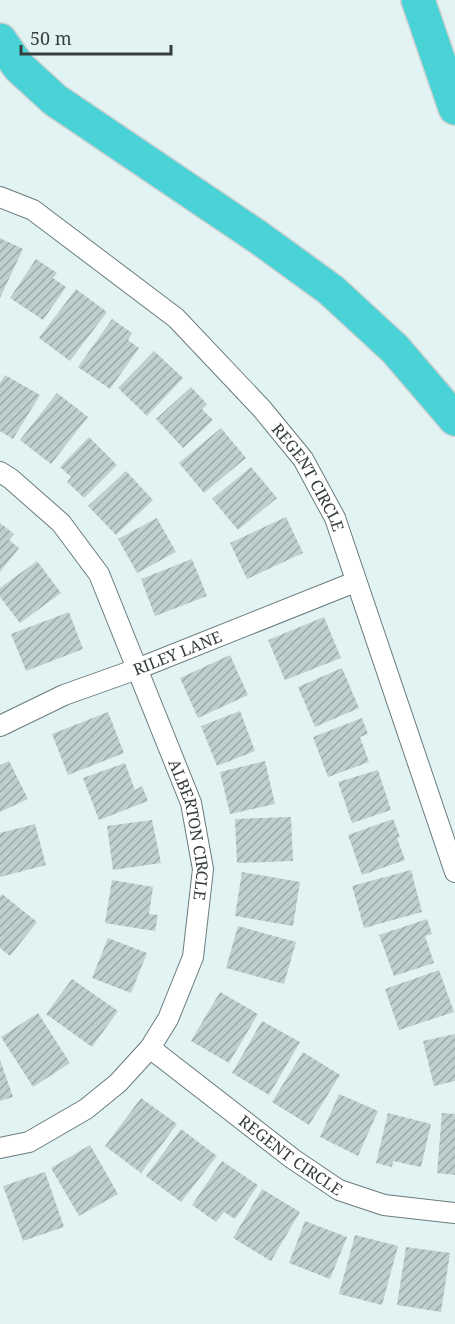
<svg xmlns="http://www.w3.org/2000/svg" width="455" height="1324" font-family="'Noto Serif',serif">
  <style>
    .building { fill: url(#building-hatch) }
    .lines { fill: none; stroke-linecap: round; stroke-linejoin: round }
    .minor-casing { stroke: #6b7b7b; stroke-width: 22 }
    .motorway-casing { stroke: #cfd1d1; stroke-width: 36 }
    .minor { stroke: #fff; stroke-width: 20 }
    .motorway { stroke: #4ad3d7; stroke-width: 33 }
    .labels { text-anchor: middle; stroke-width: 4.5; stroke-linejoin: round; paint-order: stroke }
    .street-label { font-size: 16px; fill: #373e3f; stroke: #e1f3f3 }
  </style>
  <defs>
    <pattern id="building-hatch" width="6" height="6" patternUnits="userSpaceOnUse" patternTransform="scale(1.5)"><rect width="6" height="6" fill="#becfcf"/><path d="M-1 1l2-2M0 6l6-6M5 7l2-2" fill="none" stroke="#9ba9a9"/></pattern>
  </defs>
  <rect width="100%" height="100%" fill="#e1f3f3"/>
  <g class="building">
    <path d="M0 238 23 249 0 298Z"/>
    <path d="M36 259 57 273 53 278 66 287 43 320 10 298Z"/>
    <path d="M76 289 107 312 70 361 39 338Z"/>
    <path d="M112 319 132 333 128 340 139 348 110 389 78 367Z"/>
    <path d="M154 351 183 378 147 416 118 388Z"/>
    <path d="M5 375 40 395 13 439 0 431V383Z"/>
    <path d="M191 387 207 404 202 409 213 420 183 448 156 419Z"/>
    <path d="M57 393 88 417 51 464 20 440Z"/>
    <path d="M221 428 246 458 204 493 179 463Z"/>
    <path d="M89 437 117 465 84 498 67 482 71 477 60 467Z"/>
    <path d="M251 467 277 498 238 530 212 499Z"/>
    <path d="M126 471 153 500 116 535 88 506Z"/>
    <path d="M286 517 303 553 247 579 230 543Z"/>
    <path d="M157 518 176 552 137 573 118 539Z"/>
    <path d="M0 523 14 534 9 540 19 548 0 572Z"/>
    <path d="M192 559 207 596 155 616 141 579Z"/>
    <path d="M37 561 61 593 20 623 0 597V588Z"/>
    <path d="M69 612 83 649 26 671 11 634Z"/>
    <path d="M324 617 341 658 285 680 268 640Z"/>
    <path d="M230 655 248 695 198 718 180 678Z"/>
    <path d="M342 668 359 708 315 727 298 687Z"/>
    <path d="M240 711 255 751 217 766 201 726Z"/>
    <path d="M108 712 124 753 68 775 52 734Z"/>
    <path d="M362 718 368 734 360 737 369 762 328 777 313 737Z"/>
    <path d="M9 761 28 799 0 812V765Z"/>
    <path d="M265 761 275 804 230 814 220 772Z"/>
    <path d="M125 763 135 790 142 786 148 801 99 820 83 778Z"/>
    <path d="M378 770 391 810 352 823 338 782Z"/>
    <path d="M291 817 293 861 237 863 235 819Z"/>
    <path d="M393 819 400 837 397 838 405 860 362 875 348 835Z"/>
    <path d="M152 820 161 863 113 870 107 826Z"/>
    <path d="M35 824 46 865 0 877V833Z"/>
    <path d="M411 870 422 912 364 928 352 886Z"/>
    <path d="M242 872 300 882 293 926 235 916Z"/>
    <path d="M112 880 153 887 149 914 158 915 155 931 105 923Z"/>
    <path d="M2 894 37 922 10 956 0 948V897Z"/>
    <path d="M427 919 432 934 425 936 434 963 394 976 379 935Z"/>
    <path d="M238 926 296 942 284 984 226 968Z"/>
    <path d="M108 938 147 953 131 993 92 978Z"/>
    <path d="M439 970 454 1012 399 1030 385 989Z"/>
    <path d="M72 979 118 1011 92 1047 46 1014Z"/>
    <path d="M220 992 258 1014 229 1063 191 1041Z"/>
    <path d="M38 1013 70 1063 33 1087 1 1037Z"/>
    <path d="M262 1021 300 1042 269 1095 232 1073Z"/>
    <path d="M455 1034V1081L434 1086 423 1041Z"/>
    <path d="M303 1052 340 1075 309 1125 272 1102Z"/>
    <path d="M0 1060 13 1097 0 1101Z"/>
    <path d="M339 1094 378 1111 358 1156 320 1137Z"/>
    <path d="M141 1098 177 1124 141 1173 105 1146Z"/>
    <path d="M388 1113 431 1124 421 1167 393 1161 392 1167 376 1163Z"/>
    <path d="M442 1113 455 1114V1175L437 1173Z"/>
    <path d="M181 1129 217 1156 181 1202 146 1176Z"/>
    <path d="M90 1145 118 1194 79 1216 51 1168Z"/>
    <path d="M222 1161 258 1185 235 1219 224 1212 216 1222 192 1205Z"/>
    <path d="M45 1172 64 1227 23 1241 3 1186Z"/>
    <path d="M262 1189 300 1212 271 1261 233 1238Z"/>
    <path d="M305 1221 347 1237 330 1279 289 1263Z"/>
    <path d="M355 1235 398 1246 382 1305 339 1294Z"/>
    <path d="M406 1247 450 1253 441 1312 397 1305Z"/>
  </g>
  <g class="lines">
    <defs>
      <g id="minor">
        <path id="s1" d="M0 197 33 210 176 318 262 409 303 459 335 518 455 872"/>
        <path id="s2" d="M0 472 11 479 61 523 99 574 191 803 203 869 193 957 168 1019 150 1048 118 1083 86 1109 29 1142 0 1148"/>
        <path id="s3" d="M0 726 64 695 137 669 355 582"/>
        <path id="s4" d="M150 1048 293 1159 339 1190 384 1205 455 1213"/>
      </g>
      <g id="motorway">
        <path d="M418 0 455 108"/>
        <path d="M0 40 19 67 55 100 258 237 331 290 395 349 455 419"/>
      </g>
    </defs>
    <use href="#minor" class="minor-casing"/>
    <use href="#motorway" class="motorway-casing"/>
    <use href="#minor" class="minor"/>
    <use href="#motorway" class="motorway"/>
  </g>
  <g class="labels">
    <g class="street-label">
      <text dy="6" stroke="none"><textPath href="#s1" startOffset="423">REGENT CIRCLE</textPath></text>
      <text dy="6" stroke="none"><textPath href="#s3" startOffset="192">RILEY LANE</textPath></text>
      <text dy="6" stroke="none"><textPath href="#s2" startOffset="416">ALBERTON CIRCLE</textPath></text>
      <text dy="6" stroke="none"><textPath href="#s4" startOffset="177">REGENT CIRCLE</textPath></text>
    </g>
  </g>
  <path d="M21 45v9h150v-9" fill="none" stroke="#373e3f" stroke-width="3"/>
  <text x="30" y="45" font-size="18" fill="#373e3f" stroke="#e1f3f3" stroke-width="4.5" paint-order="stroke">50 m</text>
</svg>
